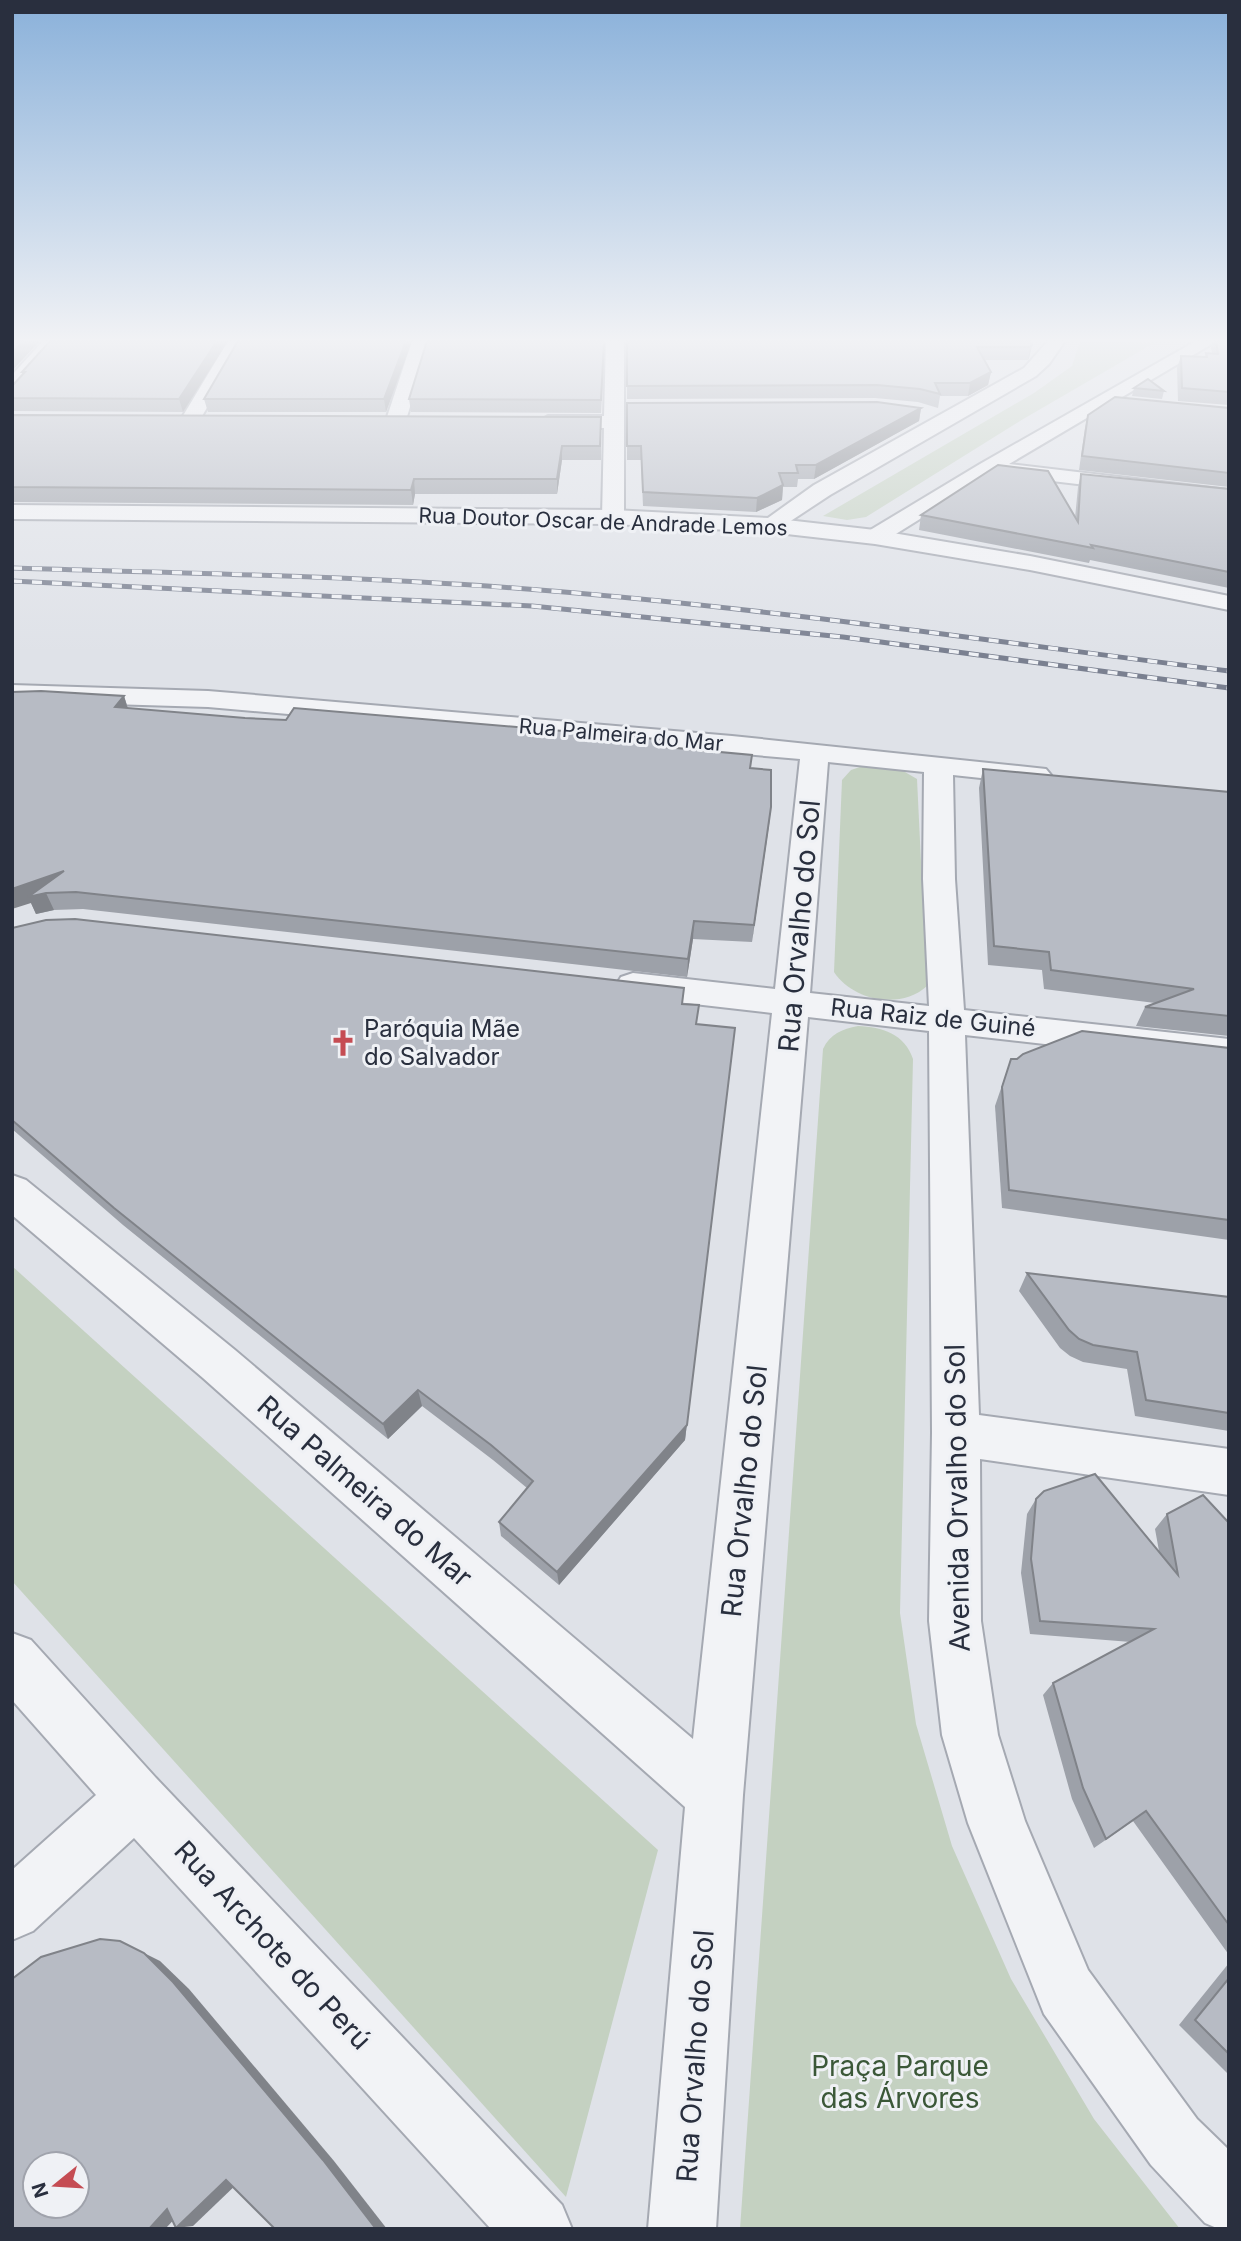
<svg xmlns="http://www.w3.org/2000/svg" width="1241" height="2241" font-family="Inter,sans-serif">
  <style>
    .green { fill: #c4d1c1 }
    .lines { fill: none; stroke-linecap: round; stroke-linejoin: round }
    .minor-casing { stroke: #a5a9b2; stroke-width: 4 }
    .tertiary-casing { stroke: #a5a9b2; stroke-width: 4 }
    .minor { fill: #f2f3f6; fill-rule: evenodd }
    .tertiary { fill: #f2f3f6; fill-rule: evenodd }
    .rail-casing { stroke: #7a8090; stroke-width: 5 }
    .rail { stroke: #eff1f5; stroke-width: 3.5; stroke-dasharray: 10; stroke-linecap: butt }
    .wall { fill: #9da1a9 }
    .shaded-wall { fill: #808389 }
    .building { fill: #b7bbc4; stroke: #808389; stroke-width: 2; fill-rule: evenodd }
    .labels { text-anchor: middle; stroke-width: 6; stroke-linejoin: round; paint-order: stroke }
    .far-street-label { font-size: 21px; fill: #292f3e; stroke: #eff1f5 }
    .street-label { font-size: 24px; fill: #292f3e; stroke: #eff1f5 }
    .poi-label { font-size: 24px; fill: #292f3e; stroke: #eff1f5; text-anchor: start }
    .near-street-label { font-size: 28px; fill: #292f3e; stroke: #eff1f5 }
    .near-park-label { font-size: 28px; fill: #3b5838; stroke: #eff1f5 }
  </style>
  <rect width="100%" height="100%" fill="#dfe2e8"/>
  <g class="green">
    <path d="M1080 341 1154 343 1025 418 866 517 847 520 823 516 1034 393 1072 366Z"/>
    <path d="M866 765 898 768 917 779 927 986C901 1010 853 1001 834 972L842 780 851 770Z"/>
    <path d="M858 1026C882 1027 905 1034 913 1059L900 1613 916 1724 952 1846 1011 1979 1094 2119 1180 2229H740L823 1049C830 1034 842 1029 858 1026Z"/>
    <path d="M12 1266 658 1850 566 2197 12 1581Z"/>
  </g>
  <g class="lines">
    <defs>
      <g id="minor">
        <path d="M43 341H61L19 390 12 391V375Z"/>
        <path d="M228 341H246L198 423H184L181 419Z"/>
        <path d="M412 341H430L406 420 396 426 386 420Z"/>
        <path d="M606 341H624V517L621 522H605L602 517 604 428H548L538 422 548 416H604Z"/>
        <path d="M1048 341H1065L1049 364 1036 376 830 495 777 530H761L758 525 814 485 1024 368Z"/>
        <path d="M1196 341H1217L1009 464 1229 490V502L992 474 883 542H867L864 537 867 532 980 464Z"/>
        <path d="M12 685 208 691 732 736 1046 769 1051 775 1046 781 1036 784 953 775 955 879 964 1010 1229 1039V1065L965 1035 979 1415 1229 1449V1495L980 1459 981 1621 998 1735 1025 1821 1088 1970 1197 2119 1229 2150V2229H1219L1205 2223 1151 2165 1044 2014 968 1823 942 1735 929 1621 932 1433 929 1031 808 1017 743 1795 716 2229H648L685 1807 203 1378 12 1215V1175L26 1180 235 1350 693 1739 772 1013 633 997 621 993 616 985 621 977 633 973 775 989 800 759 208 707 12 701ZM828 762 924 772 923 879 929 1006 810 993Z"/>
        <path d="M12 1633 31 1640 156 1778 562 2205 572 2229H491L134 1838 33 1931 12 1940V1870L96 1795 12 1700Z"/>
      </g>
      <path id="tertiary" d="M12 505 613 510 769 518 875 530 1030 556 1229 596V610L1030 570 875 544 769 532 613 524 12 519Z"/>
    </defs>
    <use href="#minor" class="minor-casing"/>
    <use href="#tertiary" class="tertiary-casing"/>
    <use href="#minor" class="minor"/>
    <use href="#tertiary" class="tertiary"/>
    <defs>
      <g id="rail">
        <path d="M12 568C184 573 356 576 527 589 761 607 996 642 1229 671"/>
        <path d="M12 581 532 606 843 637 1229 688"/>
      </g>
    </defs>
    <use href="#rail" class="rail-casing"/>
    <use href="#rail" class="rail"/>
  </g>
  <g class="wall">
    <path d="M50 341H228L183 412 12 411V386L22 375V372Z"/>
    <path d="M412 341 386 412H208L204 399Z"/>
    <path d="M427 341H605L601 413 411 412 409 399Z"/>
    <path d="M627 341 1032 345 1029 358 1028 360H984L991 372 988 385 968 396H940L938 408 918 402 875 398 627 399Z"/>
    <path d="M1213 341H1229V405L1178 401 1177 368 1181 356 1205 357 1206 353H1212L1211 348Z"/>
    <path d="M1134 388 1164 391 1162 399 1132 396Z"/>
    <path d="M627 403 921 408 919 421 814 479H798L797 487H783L782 500 756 512 643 506 641 460H627Z"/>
    <path d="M1229 408V487L1079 470 1085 428 1088 415Z"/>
    <path d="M12 415 601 417V460H562L557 494H415L413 505 12 502Z"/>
    <path d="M1081 474 1229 489V588L1090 560 1089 563 919 530 921 515 1075 518 1078 487Z"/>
    <path d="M124 696 128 708 245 718 667 748 752 755 750 768 771 807 752 942 693 939 687 977 83 909 54 910 36 914 31 903Z"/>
    <path d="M983 769 1229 792V1036L1136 1026 1145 1007 1155 1003 1044 989 1042 970 988 965 979 788Z"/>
    <path d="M12 928 683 1004 697 1024 733 1046 685 1440 559 1585 501 1536 499 1522 527 1488 493 1460 422 1406 388 1439 123 1225 12 1129Z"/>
    <path d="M1229 1048V1240L1002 1208 995 1106 1011 1059Z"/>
    <path d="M1027 1273 1229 1297V1431L1135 1416 1127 1369 1083 1362 1070 1356 1060 1348 1019 1291Z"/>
    <path d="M1036 1499 1159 1551 1155 1529 1167 1514 1229 1523V1955L1133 1821 1094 1848 1072 1799 1043 1695 1053 1683 1131 1642 1030 1634 1021 1573 1027 1514Z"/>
    <path d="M1229 1963V2075L1179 2025Z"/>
  </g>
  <g class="shaded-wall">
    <path d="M24 341H40L12 371V353Z"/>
    <path d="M217 341H228L183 412 179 399Z"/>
    <path d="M406 341H412L386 412 384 399Z"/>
    <path d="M1032 345 1029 358 1028 360 1030 347Z"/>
    <path d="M991 372 988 385 968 396 970 383Z"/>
    <path d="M921 408 919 421 814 479 816 465Z"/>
    <path d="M562 446V460L557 494V479Z"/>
    <path d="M414 479 415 494 413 505 411 490Z"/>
    <path d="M783 485 782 500 756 512 757 498Z"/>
    <path d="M124 696 129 713 115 707Z"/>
    <path d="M771 807 769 825 752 942 754 925Z"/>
    <path d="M64 871 46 893 54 910 36 914 31 903 12 909V889Z"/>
    <path d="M694 921 693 939 687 977 688 959Z"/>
    <path d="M733 1046 685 1440 559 1585 557 1572Z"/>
    <path d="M418 1390 422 1406 388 1439 383 1424Z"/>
    <path d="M144 1953 160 1961 189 1989 334 2161 387 2229H376Z"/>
    <path d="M226 2180H241L193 2226 176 2228Z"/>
    <path d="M167 2209H184L165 2229H149Z"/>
  </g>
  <g class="building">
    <path d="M12 341H24L12 353Z"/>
    <path d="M50 341H217L179 399 12 398V386L25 372H22Z"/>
    <path d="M238 341H406L384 399H204Z"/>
    <path d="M427 341H604L601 400 409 399Z"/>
    <path d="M627 341H1030L1032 345 1030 347H977L991 372 970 383H935L940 394 920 389 877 385 627 386Z"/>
    <path d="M1216 341H1229V392L1182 388 1181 356 1207 357 1206 353 1218 354Z"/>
    <path d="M1148 379 1164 391 1134 388Z"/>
    <path d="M1115 397 1229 408V473L1082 456 1088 415Z"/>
    <path d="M877 402 921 408 816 465H796L798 473H779L783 485 757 498 643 492 641 446H627V403Z"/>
    <path d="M12 415 601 417 600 446H562L557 479H414L411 490 12 487Z"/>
    <path d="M998 465 1048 471 1078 522 1081 474 1229 489V572L1091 545 1093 548 921 515Z"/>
    <path d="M41 691 124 696 115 707 245 718 286 720 294 708 667 740 666 747 752 755 750 768 771 770V807L754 925 694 921 688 959 76 892 46 893 28 897 64 871 12 889V692Z"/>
    <path d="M983 769 1229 792V1016L1145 1007 1194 989 1051 970 1049 952 994 946Z"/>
    <path d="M75 919 684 988 682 1004 699 1005 696 1024 735 1028 687 1425 557 1572 499 1522 533 1481 491 1445 418 1390 383 1424 114 1208 12 1120V928L46 920Z"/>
    <path d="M1082 1031 1229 1048V1220L1009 1190 1002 1087 1011 1059H1017L1023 1054Z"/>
    <path d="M1027 1273 1229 1297V1413L1146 1400 1137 1352 1093 1345 1079 1339 1069 1330Z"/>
    <path d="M1095 1474 1178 1575 1167 1514 1203 1495 1229 1523V1925L1146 1811 1106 1839 1083 1788 1053 1683 1154 1629 1040 1621 1031 1559 1036 1499 1044 1491Z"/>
    <path d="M100 1939 120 1941 144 1953 173 1982 323 2160 376 2229H275L226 2180 176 2228 167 2209 149 2229H12V1979L41 1957ZM35 2164H77V2206H35Z"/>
    <path d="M1229 1978V2054L1195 2020Z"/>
  </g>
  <linearGradient id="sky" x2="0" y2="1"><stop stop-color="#8ab1da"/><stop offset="0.52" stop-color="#f1f2f5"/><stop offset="1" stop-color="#f1f2f5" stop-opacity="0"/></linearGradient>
  <rect width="1241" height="654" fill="url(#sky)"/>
  <defs>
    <symbol id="church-bare" viewBox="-9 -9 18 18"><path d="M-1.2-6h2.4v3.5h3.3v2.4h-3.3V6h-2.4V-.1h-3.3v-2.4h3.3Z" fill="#c54c53" stroke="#eff1f5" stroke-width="2.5" paint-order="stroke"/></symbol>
  </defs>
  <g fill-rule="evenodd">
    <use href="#church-bare" x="324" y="1024" width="38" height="38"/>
  </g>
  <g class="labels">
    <g class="far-street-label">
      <text transform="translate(603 522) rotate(2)" y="7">Rua Doutor Oscar de Andrade Lemos</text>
      <text transform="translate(621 735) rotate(5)" y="7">Rua Palmeira do Mar</text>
    </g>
    <g class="street-label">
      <text transform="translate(933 1018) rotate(6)" y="8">Rua Raiz de Guiné</text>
    </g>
    <g class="poi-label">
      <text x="364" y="1037">Paróquia Mãe<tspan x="364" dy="28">do Salvador</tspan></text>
    </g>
    <g class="near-street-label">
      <text transform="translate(799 926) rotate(-85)" y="10">Rua Orvalho do Sol</text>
      <text transform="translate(365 1491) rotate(41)" y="10">Rua Palmeira do Mar</text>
      <text transform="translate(744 1491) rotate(-84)" y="10">Rua Orvalho do Sol</text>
      <text transform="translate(957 1498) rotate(-91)" y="10">Avenida Orvalho do Sol</text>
      <text transform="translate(273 1945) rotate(47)" y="10">Rua Archote do Perú</text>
      <text transform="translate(695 2056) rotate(-86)" y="10">Rua Orvalho do Sol</text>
    </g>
    <g class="near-park-label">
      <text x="900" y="2076">Praça Parque<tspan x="900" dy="32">das Árvores</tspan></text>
    </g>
  </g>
  <rect width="1241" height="2241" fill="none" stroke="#292f3e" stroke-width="28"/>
  <g transform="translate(56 2185) rotate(252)"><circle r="33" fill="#eff1f5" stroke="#a0a3ac" stroke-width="2"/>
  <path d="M0-5L12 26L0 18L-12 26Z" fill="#c54c53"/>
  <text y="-10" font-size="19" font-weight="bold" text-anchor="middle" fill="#292f3e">N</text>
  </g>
</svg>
